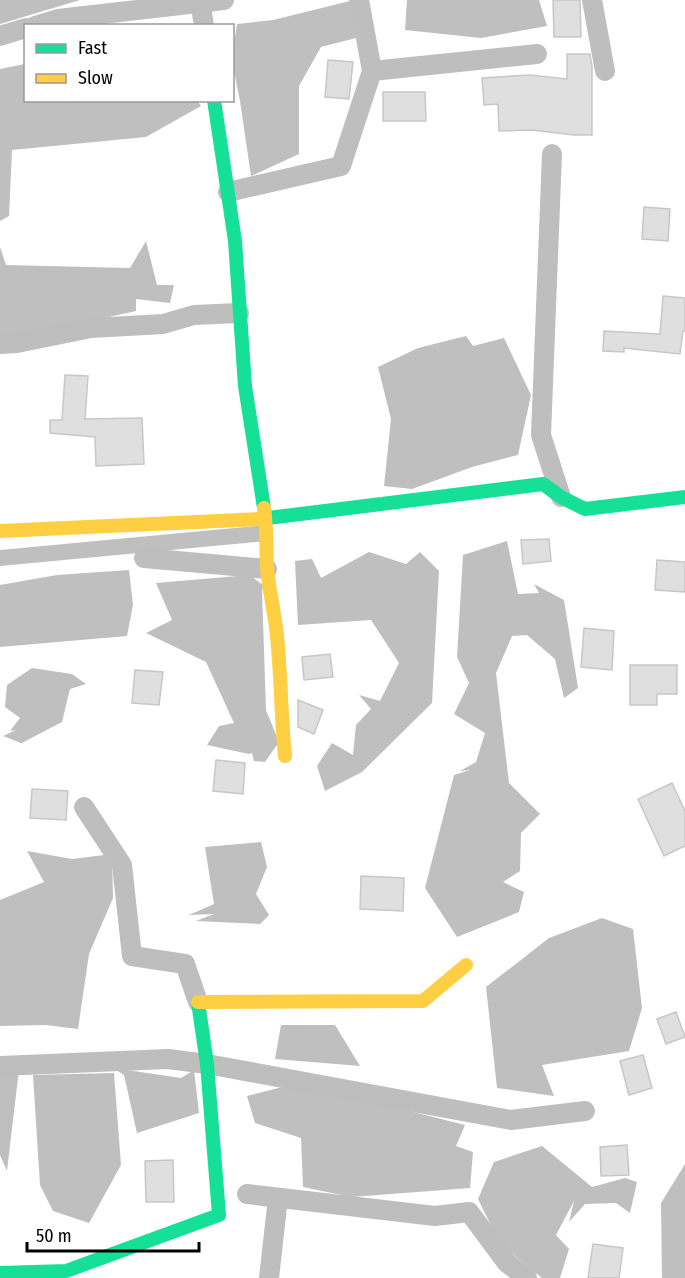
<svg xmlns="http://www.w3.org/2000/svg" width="685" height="1278" font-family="'Fira Sans Condensed',sans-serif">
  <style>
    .water { fill: #bfbfbf }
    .building { fill: #dfdfdf; stroke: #c7c7c7; stroke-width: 1.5 }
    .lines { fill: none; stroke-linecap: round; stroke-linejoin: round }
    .street { stroke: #bebebe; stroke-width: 20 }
    .fast { stroke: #16e098; stroke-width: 14 }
    .slow { stroke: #ffcf43; stroke-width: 14 }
  </style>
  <rect width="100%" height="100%" fill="#fff"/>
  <g class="water">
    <path d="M0 0H80L0 24Z"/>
    <path d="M407 0H539L547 26 481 38 405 30Z"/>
    <path d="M350 1 356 38 321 47 299 86V154L251 176 240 101 233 66V50L237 24 273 20Z"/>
    <path d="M25 64 26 100H197L201 106 146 137 12 150 9 216 0 221V69Z"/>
    <path d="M146 241 157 285H174L170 303 136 299V311L0 341V247L6 265 130 268Z"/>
    <path d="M466 336 473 346 504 338 531 395 518 455 472 467 412 489 384 486 391 419 378 367 418 348Z"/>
    <path d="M267 525 266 541 0 566V550Z"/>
    <path d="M507 541 518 594 539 593 534 584 564 600 578 688 564 698 555 659 527 635 512 636 496 673 509 783 540 814 521 833 520 871 503 882 524 892 519 912 457 937 425 888 454 775 470 770 460 771 476 762 485 733 454 714 469 683 457 657 463 555Z"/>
    <path d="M369 552 406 564 420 552 439 571 432 703 362 772 325 791 317 766 332 743 353 755 356 725 371 709 359 695 380 701 399 663 371 620 298 625 295 561 312 559 321 578Z"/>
    <path d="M129 570 133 605 127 636 0 647V585L57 575Z"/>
    <path d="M250 575 264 586 262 590 266 710 279 742 265 762 254 761 252 753 249 754 207 745 219 726 234 723 206 662 146 633 172 620 156 583Z"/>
    <path d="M32 668 72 674 86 684 70 689 62 722 20 744 21 743 3 736 16 730 10 731 20 718 5 707 7 685Z"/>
    <path d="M261 842 267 867 256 894 269 915 260 924 196 921 214 914 189 915 214 904 205 847Z"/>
    <path d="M27 851 72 859 112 854 113 898 89 954 78 1029 46 1025 0 1026V900L44 882Z"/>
    <path d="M602 918 633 929 642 1008 629 1051 542 1065 554 1096 497 1088 486 987 549 938Z"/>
    <path d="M281 1025H335L360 1066 275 1059Z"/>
    <path d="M113 1068 181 1078 194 1070 199 1113 137 1133 124 1075Z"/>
    <path d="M19 1069 7 1171 0 1155V1072Z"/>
    <path d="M114 1073 121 1165 89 1223 53 1211 40 1185 33 1075Z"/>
    <path d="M298 1083 465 1125 456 1146 473 1152 470 1188 351 1197 303 1187 301 1138 255 1123 247 1096Z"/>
    <path d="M542 1146 592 1187 625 1178 637 1182 630 1213 616 1203 585 1204 569 1222 574 1201 556 1235 569 1249 560 1278H542L500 1244 478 1199 494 1162Z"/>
    <path d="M685 1164V1278H662L661 1203Z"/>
  </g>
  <g class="building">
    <path d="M553 0H580L581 37H554Z"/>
    <path d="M567 54H590L592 66V135H574L532 130 499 131 498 104 484 105 482 78 529 75 567 79Z"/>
    <path d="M328 60 353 62 349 99 325 97Z"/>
    <path d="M383 92H425L426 121H383Z"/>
    <path d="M644 207 670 209 668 241 642 239Z"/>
    <path d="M663 296 685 298V331H683L680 354 624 348V352L603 351 604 331 660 334Z"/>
    <path d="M65 375 88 376 85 419 142 418 144 464 96 466 95 437 50 433V420H62Z"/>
    <path d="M549 539 551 561 523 564 521 540Z"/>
    <path d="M657 560 685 562V592L655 590Z"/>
    <path d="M584 628 614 631 612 670 581 667Z"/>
    <path d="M330 654 333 677 304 680 302 657Z"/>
    <path d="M630 665H677V694H657V705H630Z"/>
    <path d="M135 670 163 672 159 705 132 703Z"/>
    <path d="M298 700 323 710 314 734 298 727Z"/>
    <path d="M216 760 245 763 243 794 213 791Z"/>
    <path d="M672 783 685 811V846L664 856 638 799Z"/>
    <path d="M32 789 68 791 66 820 30 818Z"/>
    <path d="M361 876 404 878 403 911 360 909Z"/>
    <path d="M676 1012 685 1037 666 1044 657 1019Z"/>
    <path d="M643 1055 652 1088 629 1095 620 1061Z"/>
    <path d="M627 1145 629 1175 601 1176 600 1147Z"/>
    <path d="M173 1160 174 1202H146L145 1161Z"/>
    <path d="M593 1244 623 1248 619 1278H588Z"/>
  </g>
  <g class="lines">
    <g class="street">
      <path d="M200 0 204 26"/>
      <path d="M592 0 605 71"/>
      <path d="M35 26 58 19 224 0"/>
      <path d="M0 36 26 28"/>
      <path d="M372 71 537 54"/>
      <path d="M552 154 541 435 561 497"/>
      <path d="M228 192 341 166 372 71 359 0"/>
      <path d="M0 344 17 343 91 328 163 324 194 315 239 313"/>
      <path d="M144 558 267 569"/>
      <path d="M84 807 122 865 132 956 185 964 198 1002"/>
      <path d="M0 1066 168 1059 207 1064 511 1120 585 1111"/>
      <path d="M247 1194 435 1216 469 1212 507 1263 527 1278"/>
      <path d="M269 1278 278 1198"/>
    </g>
    <g class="fast">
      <path d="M214 100 235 241 245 386 264 508"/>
      <path d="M260 519 543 484 561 497 585 509 685 497"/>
      <path d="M0 1273 66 1271 219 1215 207 1064 198 1002"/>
    </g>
    <g class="slow">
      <path d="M264 508C267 528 266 548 267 568 269 591 275 614 277 636 281 676 281 716 285 756"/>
      <path d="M0 531 260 519"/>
      <path d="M198 1002 423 1001 466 965"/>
    </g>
  </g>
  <rect x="24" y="24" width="210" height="78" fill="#ffffff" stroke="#999999" stroke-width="1.5"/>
  <rect x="36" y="44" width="30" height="9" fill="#16e098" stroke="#999999" stroke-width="1.5"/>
  <text x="78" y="54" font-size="18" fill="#000000">Fast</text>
  <rect x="36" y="74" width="30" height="9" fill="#ffcf43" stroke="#999999" stroke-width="1.5"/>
  <text x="78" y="84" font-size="18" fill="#000000">Slow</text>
  <path d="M27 1242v9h172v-9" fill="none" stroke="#000000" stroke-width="3"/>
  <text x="36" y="1242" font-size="18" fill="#000000" stroke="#ffffff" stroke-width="4.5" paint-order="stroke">50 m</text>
</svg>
